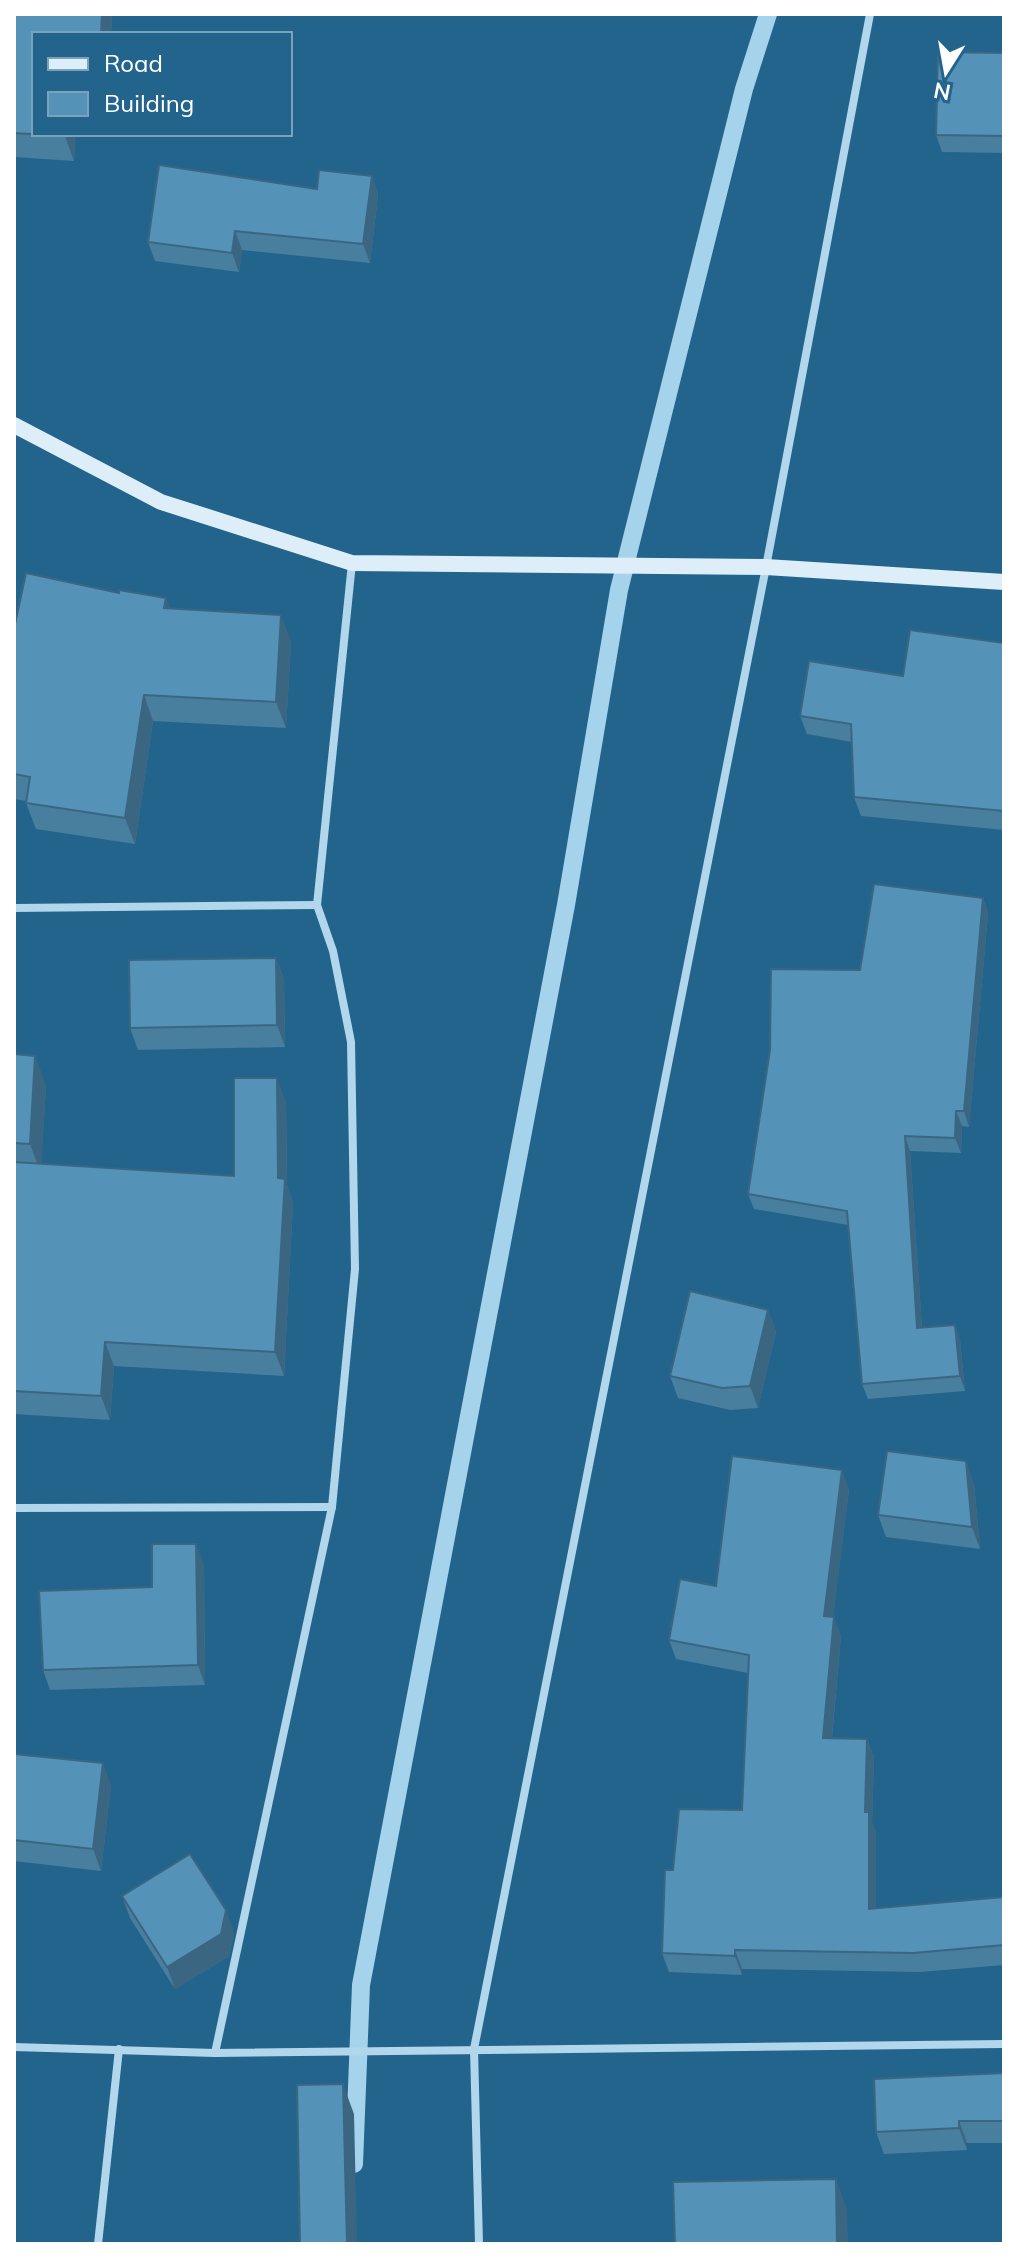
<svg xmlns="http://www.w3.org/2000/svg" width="1018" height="2258" font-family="Mulish,sans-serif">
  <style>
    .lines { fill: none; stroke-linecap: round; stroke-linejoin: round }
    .stream { stroke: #a6d3ec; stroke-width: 18 }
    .street { stroke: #b2d6eb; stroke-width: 8 }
    .secondary { stroke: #ddeef9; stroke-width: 16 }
    .wall { fill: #487e9e }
    .shaded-wall { fill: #3b6681 }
    .building { fill: #5492b8; stroke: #3b6681; stroke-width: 2 }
  </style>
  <rect width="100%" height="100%" fill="#23648d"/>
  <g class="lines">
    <path class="stream" d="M354 2164 361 1985 566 905 619 590 744 89 768 14"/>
    <g class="street">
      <path d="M14 908 317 905"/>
      <path d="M14 1508 332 1507"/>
      <path d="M14 2047 215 2053 1004 2044"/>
      <path d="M215 2053 332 1507 355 1269 351 1042 333 951 317 905 352 563"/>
      <path d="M98 2244 119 2049"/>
      <path d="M479 2244 474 2049 766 567 870 14"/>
    </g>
    <path class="secondary" d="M14 425 161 502 352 563 766 567 1004 582"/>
  </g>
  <g class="wall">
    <path d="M14 14H112L111 34H34L75 134 74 161 14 157Z"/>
    <path d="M1004 53V153L942 152 936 135Z"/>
    <path d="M372 176 378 195 370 263 242 250 239 272 155 261 148 242 317 189Z"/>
    <path d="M119 593 166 598 170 609 291 641 286 728 153 721 135 844 36 829 26 803 27 801 14 799V629Z"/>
    <path d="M1004 643V830L861 816 854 797 852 742 807 734 800 716 903 676Z"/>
    <path d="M983 898 988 914 969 1127 962 1126 961 1153 910 1151 922 1328 955 1325 960 1340 965 1391 868 1399 862 1384 848 1225 754 1209 748 1194 860 970Z"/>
    <path d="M276 958 284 980 285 1047 138 1050 130 1028Z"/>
    <path d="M14 1054 46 1085 41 1164 234 1176 286 1102 287 1185 293 1203 284 1376 114 1366 110 1420 14 1414Z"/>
    <path d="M768 1310 776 1332 758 1408 730 1410 678 1398 670 1376Z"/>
    <path d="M974 1483 980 1549 886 1537 878 1515Z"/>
    <path d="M849 1489 833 1617 841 1636 832 1738 867 1739 874 1758 872 1823 876 1832V1909L1004 1897V1965L920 1972 742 1969V1975L669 1972 662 1953 673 1870 742 1810 748 1673 676 1659 669 1640 716 1586Z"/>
    <path d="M204 1564 205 1685 50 1690 43 1670 152 1587Z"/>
    <path d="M14 1754 111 1785 101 1871 14 1861Z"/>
    <path d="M122 1896 234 1932 229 1956 175 1989 130 1918Z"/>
    <path d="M1004 2073V2143H967V2150L884 2154 876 2132Z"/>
  </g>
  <g class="shaded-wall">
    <path d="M102 14H112L111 34H101Z"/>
    <path d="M65 134H75L74 161 65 136Z"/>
    <path d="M372 176 378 195 370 263 363 244Z"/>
    <path d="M235 231 242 250 239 272 232 253Z"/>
    <path d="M166 598 176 624 164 608Z"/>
    <path d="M281 615 291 641 286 728 276 702Z"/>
    <path d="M144 695 153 721 135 844 125 818Z"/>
    <path d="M983 898 988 914 969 1127 964 1111Z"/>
    <path d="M276 958 284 980 285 1047 277 1025Z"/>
    <path d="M35 1056 46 1085 41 1174 30 1144Z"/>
    <path d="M277 1078 286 1102 287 1185 293 1203 284 1376 275 1352 278 1178Z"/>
    <path d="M956 1111 962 1126 961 1153 955 1138Z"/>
    <path d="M905 1136 910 1151 923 1343 917 1328Z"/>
    <path d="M768 1310 776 1332 758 1408 750 1386Z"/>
    <path d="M955 1325 960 1340 965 1391 960 1376Z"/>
    <path d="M105 1342 114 1366 110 1420 101 1396Z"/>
    <path d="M966 1461 974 1483 980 1549 972 1527Z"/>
    <path d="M842 1470 849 1489 831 1635 824 1616Z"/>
    <path d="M196 1544 204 1564 205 1685 198 1665Z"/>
    <path d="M834 1617 841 1636 830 1757 823 1738Z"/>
    <path d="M867 1739 874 1758 872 1823 876 1832V1928L869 1909 865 1812Z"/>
    <path d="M103 1763 111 1785 101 1871 93 1849Z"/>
    <path d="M226 1910 234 1932 229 1956 175 1989 167 1967Z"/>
    <path d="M735 1950 742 1969V1975L735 1956Z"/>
    <path d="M343 2084 354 2114 357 2244H347Z"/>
    <path d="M959 2121 967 2143V2150L959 2128Z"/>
    <path d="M836 2179 847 2209 848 2244H837Z"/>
  </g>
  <g class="building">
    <path d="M14 14H102L101 34H34V134H65V136L14 133Z"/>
    <path d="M938 52 1004 53V136L936 135Z"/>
    <path d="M159 165 317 189 319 170 372 176 363 244 235 231 232 253 148 242Z"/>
    <path d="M26 573 119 593V590L166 598 164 608 281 615 276 702 144 695 125 818 26 803 30 777 14 774V629Z"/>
    <path d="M910 630 1004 643V811L854 797 851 724 800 716 809 661 903 676Z"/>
    <path d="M874 884 983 898 964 1111H956L955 1138 905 1136 917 1328 955 1325 960 1376 862 1384 847 1211 748 1194 770 1050 771 969 860 970Z"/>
    <path d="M276 958 277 1025 130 1028 129 960Z"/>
    <path d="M14 1054 35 1056 30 1144 14 1143Z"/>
    <path d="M234 1078H277L278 1178 285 1179 275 1352 105 1342 101 1396 14 1391V1162L234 1176Z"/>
    <path d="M690 1291 768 1310 750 1386 722 1388 670 1376Z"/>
    <path d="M887 1451 966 1461 972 1527 878 1515Z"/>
    <path d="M732 1456 842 1470 824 1616 834 1617 823 1738 867 1739 865 1812H869V1909L1004 1897V1945L913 1953 735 1950V1956L662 1953 665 1870H673L679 1809 742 1810 749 1655 669 1640 680 1579 716 1586Z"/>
    <path d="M152 1544H196L198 1665 43 1670 39 1591 152 1587Z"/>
    <path d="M14 1754 103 1763 93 1849 14 1840Z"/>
    <path d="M190 1854 226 1910 221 1934 167 1967 122 1896Z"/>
    <path d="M1004 2073V2121H959V2128L876 2132 874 2079Z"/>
    <path d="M343 2084 347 2244H300L297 2085Z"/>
    <path d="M836 2179 837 2244H675L673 2182Z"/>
  </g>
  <rect width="1018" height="2258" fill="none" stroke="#ffffff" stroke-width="32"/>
  <rect x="32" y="32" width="260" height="104" fill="#23648d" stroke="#7ba2bb" stroke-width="2"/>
  <rect x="48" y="58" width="40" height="12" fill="#ddeef9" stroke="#7ba2bb" stroke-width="2"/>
  <text x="104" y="72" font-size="24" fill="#ffffff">Road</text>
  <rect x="48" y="92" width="40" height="24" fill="#5492b8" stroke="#7ba2bb" stroke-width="2"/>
  <text x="104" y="112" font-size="24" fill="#ffffff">Building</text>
  <g transform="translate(946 72) rotate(191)" stroke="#23648d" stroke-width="6" paint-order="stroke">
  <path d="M0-6L14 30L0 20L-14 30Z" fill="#ffffff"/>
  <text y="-12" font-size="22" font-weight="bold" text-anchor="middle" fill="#ffffff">N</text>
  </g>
</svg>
